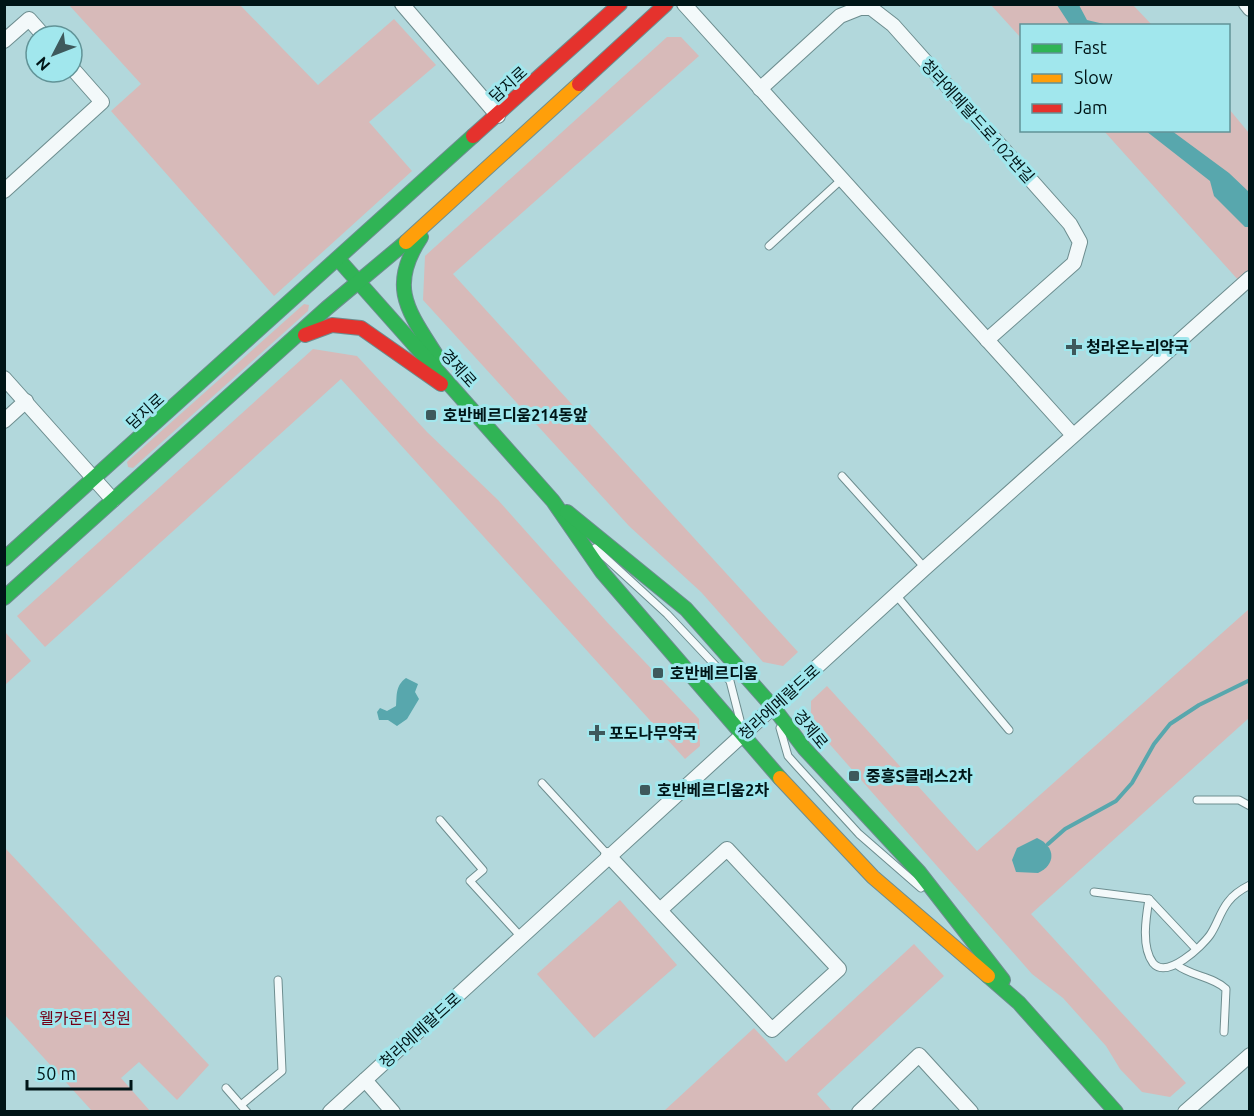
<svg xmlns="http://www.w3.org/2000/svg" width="1254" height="1116" font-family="Ubuntu,'Noto Sans KR',sans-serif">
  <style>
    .green { fill: #d7bab9 }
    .water { fill: #58a7ad }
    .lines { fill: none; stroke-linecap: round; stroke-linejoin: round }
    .stream { stroke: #58a7ad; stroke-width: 4 }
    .lane-casing { stroke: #6d8d8f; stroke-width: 9 }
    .street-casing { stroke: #6d8d8f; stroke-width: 16 }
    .fast-casing { stroke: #6d8d8f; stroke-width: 16 }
    .slow-casing { stroke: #6d8d8f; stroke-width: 16 }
    .jam-casing { stroke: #6d8d8f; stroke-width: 16 }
    .lane { stroke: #f3f9fa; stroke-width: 7 }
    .street { stroke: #f3f9fa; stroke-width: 14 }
    .fast { stroke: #30b455; stroke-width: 14 }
    .slow { stroke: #ff9f0a; stroke-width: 14 }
    .jam { stroke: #e5322d; stroke-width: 14 }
    .poi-dot { fill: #3e595c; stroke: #a1e7ed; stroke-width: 2 }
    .labels { text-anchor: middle; stroke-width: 6; stroke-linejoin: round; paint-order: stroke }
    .street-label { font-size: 16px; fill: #001517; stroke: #a1e7ed }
    .poi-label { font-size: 16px; font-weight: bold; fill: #001517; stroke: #a1e7ed; text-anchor: start }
    .park-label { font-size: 16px; fill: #730116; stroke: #a1e7ed }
  </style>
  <rect width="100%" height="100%" fill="#b2d8dc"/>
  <g class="green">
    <path d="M69 5H240L318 85 394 19 436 65 369 122 412 171 274 296 111 111 141 84Z"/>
    <path d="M991 5H1133L1152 25 1022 26 1021 38Z"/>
    <path d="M667 37H681L699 56 453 274 798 652 783 666 763 662 701 592 629 526 423 300 425 256Z"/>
    <path d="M1229 109 1249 133V292L1104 131 1228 130Z"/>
    <path d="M304 304 309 305 308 311 133 468 128 467 127 462 130 459Z"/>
    <path d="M313 349 357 356 427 432 498 500 606 621 699 719 700 746 685 759 341 379 45 647 17 616Z"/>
    <path d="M1249 609V718L1031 914 1186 1083 1170 1097 1142 1092 1120 1069 1106 1046 1063 998 1032 974 811 723V701L827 686 977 851Z"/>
    <path d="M5 632 31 661 5 685H4Z"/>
    <path d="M5 848 209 1065 177 1100 139 1062 121 1078 150 1111H92L5 1015Z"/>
    <path d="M620 900 677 965 594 1038 537 974Z"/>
    <path d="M914 944 944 976 817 1094 832 1111H664L754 1028 786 1062Z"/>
  </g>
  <g class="water">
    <path d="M1057 5H1079L1087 20 1108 25H1070Z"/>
    <path d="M1146 131H1172L1229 173 1249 192V227H1245L1214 196 1210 181Z"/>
    <path d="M406 678 418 684 415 692 419 699 407 719 397 726 388 720H379L377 712 380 708 387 711 396 706C397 696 395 686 406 678Z"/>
    <path d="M1037 838C1055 846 1057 864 1038 873L1016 872 1012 860 1017 848Z"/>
  </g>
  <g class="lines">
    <path class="stream" d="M1048 844 1065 829 1116 801 1132 783 1154 744 1170 724 1199 705 1250 680"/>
    <defs>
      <g id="lane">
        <path d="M769 246 841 180"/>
        <path d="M842 476 925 568"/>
        <path d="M595 548 667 614 730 681 741 724"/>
        <path d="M896 595 1009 730"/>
        <path d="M780 728 788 756 796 765 859 834 921 888"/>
        <path d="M542 783 608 855"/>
        <path d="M1197 800H1239L1250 806"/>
        <path d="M440 820 483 870 470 881 522 938"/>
        <path d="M1094 892 1149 899 1196 949"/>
        <path d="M1149 899C1146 917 1141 947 1153 963 1167 980 1202 946 1210 935 1217 925 1220 912 1228 902 1233 895 1242 889 1250 885"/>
        <path d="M1177 965C1191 976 1214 977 1226 989L1224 1032"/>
        <path d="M226 1088 247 1112"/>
        <path d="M241 1105 282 1071 278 980"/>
      </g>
      <g id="street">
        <path d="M402 4 498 116"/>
        <path d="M684 4 1072 434"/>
        <path d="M1246 4 1250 9"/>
        <path d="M4 41 29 19 44 36"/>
        <path d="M760 89 840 16 860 8H871L893 25 1070 224 1080 242 1074 263 987 340"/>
        <path d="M4 191 102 102 72 68"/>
        <path d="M4 378 113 500"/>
        <path d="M4 421 26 401"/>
        <path d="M608 855 772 1030 839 969 727 849 660 910"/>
        <path d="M365 1080 393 1112"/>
        <path d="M330 1112 925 568 1250 278"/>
        <path d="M859 1112 919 1055 971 1112"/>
        <path d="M1185 1112 1250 1055"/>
      </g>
      <g id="fast">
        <path d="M421 237C387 288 409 312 438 358"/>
        <path d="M338 259 553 501 602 572 780 778"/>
        <path d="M567 512 686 609 773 707 804 748 919 872 1003 980"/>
        <path d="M4 559 473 136"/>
        <path d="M4 598 327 308 406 242"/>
        <path d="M988 976 1019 1003 1116 1112"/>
      </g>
      <g id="slow">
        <path d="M406 242 579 84"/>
        <path d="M780 778 873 877 988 976"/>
      </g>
      <g id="jam">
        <path d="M579 84 666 4"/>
        <path d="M473 136 620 4"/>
        <path d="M305 335 332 325 361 328 441 384"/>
      </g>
    </defs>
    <use href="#lane" class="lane-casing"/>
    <use href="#street" class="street-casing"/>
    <use href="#fast" class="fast-casing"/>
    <use href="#slow" class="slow-casing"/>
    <use href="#jam" class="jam-casing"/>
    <use href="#lane" class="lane"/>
    <use href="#street" class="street"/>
    <use href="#fast" class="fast"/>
    <use href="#slow" class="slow"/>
    <use href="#jam" class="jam"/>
  </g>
  <g class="poi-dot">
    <path d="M1071 338h6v6h6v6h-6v6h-6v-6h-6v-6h6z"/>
    <rect x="425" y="409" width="12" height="12" rx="3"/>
    <rect x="652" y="667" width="12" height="12" rx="3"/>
    <path d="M594 724h6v6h6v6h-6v6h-6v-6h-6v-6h6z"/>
    <rect x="848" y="770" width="12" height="12" rx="3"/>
    <rect x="639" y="784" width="12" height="12" rx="3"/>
  </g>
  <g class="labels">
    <g class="street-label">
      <text transform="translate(508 84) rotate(-42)" y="6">담지로</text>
      <text transform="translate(978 121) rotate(48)" y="6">청라에메랄드로102번길</text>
      <text transform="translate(459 368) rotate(48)" y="6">경제로</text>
      <text transform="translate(145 411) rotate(-42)" y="6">담지로</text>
      <text transform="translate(779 702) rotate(-42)" y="6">청라에메랄드로</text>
      <text transform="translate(811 729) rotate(51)" y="6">경제로</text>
      <text transform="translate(420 1030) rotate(-42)" y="6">청라에메랄드로</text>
    </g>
    <g class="poi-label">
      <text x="1086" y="353">청라온누리약국</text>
      <text x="443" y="421">호반베르디움214동앞</text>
      <text x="670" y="679">호반베르디움</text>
      <text x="609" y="739">포도나무약국</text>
      <text x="866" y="782">중흥S클래스2차</text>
      <text x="657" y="796">호반베르디움2차</text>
    </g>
    <g class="park-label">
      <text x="85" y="1024">웰카운티 정원</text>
    </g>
  </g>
  <rect width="1254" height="1116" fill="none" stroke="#001517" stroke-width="12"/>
  <rect x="1020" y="24" width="210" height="108" fill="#a1e7ed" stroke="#619397" stroke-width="1.5"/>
  <rect x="1032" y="44" width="30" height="9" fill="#30b455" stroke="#619397" stroke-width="1.5"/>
  <text x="1074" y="54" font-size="18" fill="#001517">Fast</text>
  <rect x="1032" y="74" width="30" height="9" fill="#ff9f0a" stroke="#619397" stroke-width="1.5"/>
  <text x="1074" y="84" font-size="18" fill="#001517">Slow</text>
  <rect x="1032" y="104" width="30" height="9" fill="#e5322d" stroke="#619397" stroke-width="1.5"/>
  <text x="1074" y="114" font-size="18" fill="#001517">Jam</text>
  <g transform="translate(54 54) rotate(228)"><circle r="28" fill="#a1e7ed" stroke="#619397" stroke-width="1.5"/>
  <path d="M0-4.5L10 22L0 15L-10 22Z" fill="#3e595c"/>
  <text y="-9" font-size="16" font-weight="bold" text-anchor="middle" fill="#001517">N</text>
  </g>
  <path d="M27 1080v9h104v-9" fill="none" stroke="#001517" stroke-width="3"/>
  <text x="36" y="1080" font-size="18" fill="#001517" stroke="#a1e7ed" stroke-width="4.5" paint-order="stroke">50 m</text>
</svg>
